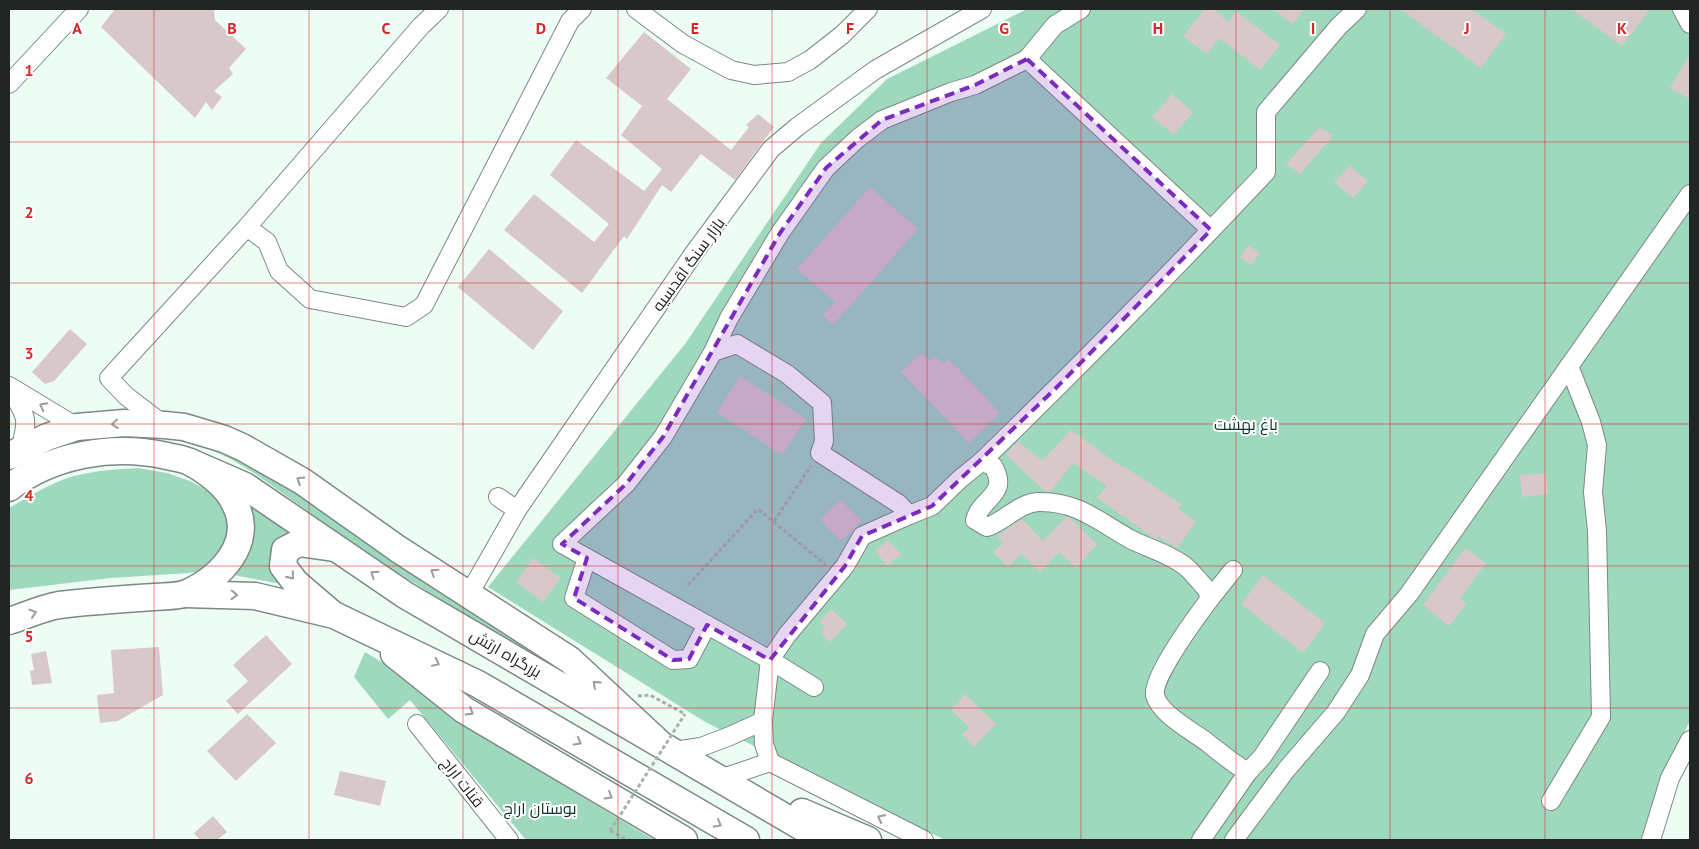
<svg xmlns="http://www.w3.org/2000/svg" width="1699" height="849" font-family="'PT Sans',Cairo,sans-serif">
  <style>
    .green { fill: #9ed9be }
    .building { fill: #d9c8c9 }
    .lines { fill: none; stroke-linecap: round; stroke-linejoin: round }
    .minor-casing { stroke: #7c8a83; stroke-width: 20 }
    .highway-casing { stroke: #7c8a83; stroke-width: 29 }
    .path { stroke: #a6b2ac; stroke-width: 3; stroke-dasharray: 4 2.5; stroke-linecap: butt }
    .minor { stroke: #fff; stroke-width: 18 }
    .highway { stroke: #fff; stroke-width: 26 }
    .path-bridge { stroke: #a6b2ac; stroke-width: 3; stroke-dasharray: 4 2.5; stroke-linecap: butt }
    .oneway { stroke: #9b9d9c }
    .marked { fill: #7b2cbf; fill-opacity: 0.2; stroke: #7b2cbf; stroke-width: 4; stroke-dasharray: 10 6; stroke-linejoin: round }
    .grid { fill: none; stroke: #d62828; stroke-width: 1; stroke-opacity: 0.55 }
    .labels { text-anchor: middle; stroke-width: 4; stroke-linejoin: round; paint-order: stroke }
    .street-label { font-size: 16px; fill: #212624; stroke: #fff }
    .park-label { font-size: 16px; fill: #0c3627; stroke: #fff }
    .grid-label { font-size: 16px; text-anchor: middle; font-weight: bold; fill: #d62828; stroke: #fff; stroke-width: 4; stroke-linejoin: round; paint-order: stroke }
  </style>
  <rect width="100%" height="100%" fill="#edfcf4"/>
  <g class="green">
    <path d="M1027 9H1690V721L1661 777 1641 840H945L707 723 488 587 685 344 821 143 887 79Z"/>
    <path d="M157 431 259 462 581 683 494 632 377 560 254 473 227 457 207 448 165 437 104 435 63 445 39 453 9 470V460L56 438Z"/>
    <path d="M138 468 167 473 190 481 210 492 222 506 228 521 226 542 220 555 202 571 189 573 111 578 9 590V508C32 495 56 479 83 474 101 470 120 469 138 468Z"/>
    <path d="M251 504 298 533C291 536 282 538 276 542 263 553 281 574 286 585L234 575C254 548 252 537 251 504Z"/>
    <path d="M365 652 405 676 450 717 654 840H526L410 700 388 719 354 677Z"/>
  </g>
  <g class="building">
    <path d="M115 9H214L215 20 246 49 229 68 233 74 214 91 222 97 212 110 206 102 195 118 101 27Z"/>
    <path d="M1205 9H1214L1228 22 1236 11 1280 45 1260 70 1219 38 1207 54 1183 36Z"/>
    <path d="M1273 9H1305L1292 24Z"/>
    <path d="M1400 9H1471L1506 34 1481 68Z"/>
    <path d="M1571 9H1650L1622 46Z"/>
    <path d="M644 32 691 69 667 99 731 150 749 127 746 125 758 114 774 127 735 180 701 154 671 192 662 185 627 239 624 236 582 293 504 230 534 194 594 242 609 224 550 175 576 140 644 191 662 169 621 135 642 106 606 78Z"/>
    <path d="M1690 54V99L1670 88Z"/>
    <path d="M1172 94 1193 112 1174 135 1152 117Z"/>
    <path d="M1320 127 1333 136 1300 174 1286 164Z"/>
    <path d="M1350 166 1368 181 1353 198 1334 182Z"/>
    <path d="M870 187 918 229 833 325 823 315 835 302 797 269Z"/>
    <path d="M1248 245 1260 253 1251 265 1240 257Z"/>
    <path d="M489 249 563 311 533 350 458 287Z"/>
    <path d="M70 329 87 344 54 381 45 384 32 372Z"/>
    <path d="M921 353 930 361 935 356 943 364 949 359 1000 413 969 443 901 372Z"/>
    <path d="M740 376 806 419 782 455 717 412Z"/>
    <path d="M1071 430 1122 467 1123 466 1181 504 1178 509 1196 522 1177 548 1158 536 1156 539 1154 538 1097 498 1107 486 1073 463 1050 492H1046L1006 455 1018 441 1042 461Z"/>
    <path d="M1546 473 1548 494 1522 497 1520 475Z"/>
    <path d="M841 500 862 521 855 526 856 528 840 541 820 519Z"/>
    <path d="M1066 517 1070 518 1097 544 1076 568 1059 552 1040 572 1021 554 1008 567 993 552 1003 543 997 536 1022 519 1043 541Z"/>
    <path d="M888 540 901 554 887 566 875 551Z"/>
    <path d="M1465 548 1486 563 1460 598 1466 604 1449 626 1423 605Z"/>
    <path d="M533 558 561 578 543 602 516 582Z"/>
    <path d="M1263 575 1325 623 1303 653 1241 604Z"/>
    <path d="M831 609 847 624 830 642 821 634 824 626 819 622Z"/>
    <path d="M266 635 292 664 238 714 226 701 248 681 233 665Z"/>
    <path d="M159 647 163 695 118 721 100 723 97 695 114 693 111 650Z"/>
    <path d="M46 651 52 683 32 685 30 671 34 670 31 654Z"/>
    <path d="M965 694 996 724 974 747 962 735 969 727 951 710Z"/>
    <path d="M247 714 276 743 236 781 207 751Z"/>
    <path d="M340 771 386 781 380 806 334 795Z"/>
    <path d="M213 816 227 832 217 840H200L194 833Z"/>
  </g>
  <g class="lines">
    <defs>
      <g id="minor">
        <path d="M636 9 683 44 731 70 754 75 788 72 810 60 842 35 868 9"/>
        <path d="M1682 9 1690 24"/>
        <path d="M1027 59 1211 230"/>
        <path d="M9 84 79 9"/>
        <path d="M247 227 267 242 279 271 310 299 406 317 424 305 570 21 582 9"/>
        <path d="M713 352 729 318 780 233 826 168 857 139 882 120 951 92 975 85 1027 59 1055 25 1081 9"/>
        <path d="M9 386 77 427"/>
        <path d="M10 389C27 417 29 418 20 450"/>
        <path d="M164 425 126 396 109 378 247 227 421 26 439 9"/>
        <path d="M981 462C1078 368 1173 271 1266 172V112L1339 26 1357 9"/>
        <path d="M498 497 517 510"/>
        <path d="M587 558 574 598 673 660 689 659 707 625"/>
        <path d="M469 594 517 510 694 253 771 149 797 127 875 70 982 9"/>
        <path d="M1209 600 1233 570"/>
        <path d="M814 687 770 660 787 635 845 566 862 536 909 515"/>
        <path d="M417 724 509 840"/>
        <path d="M674 751 701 747 730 736 763 721"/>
        <path d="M770 762 764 744 763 721 770 660 562 544 626 484 663 437 713 352 737 344 787 374 822 403 824 441 820 453 899 504 909 515 932 506 960 479 981 462 993 466C1010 495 981 497 975 520L987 527C1005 521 1019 503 1038 502 1077 501 1098 521 1130 539 1147 548 1168 553 1185 566 1193 573 1201 583 1208 591L1209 600C1197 616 1152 677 1155 695 1159 714 1194 732 1208 743 1221 753 1233 764 1248 772L1201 840"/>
        <path d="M1248 772 1262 757 1320 671"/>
        <path d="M720 779 770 762 924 840"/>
        <path d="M1551 801 1601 717 1597 531 1593 492 1597 445 1591 422 1569 366"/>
        <path d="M1234 840 1286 770 1336 712 1360 675 1375 634 1409 594 1690 194"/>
        <path d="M1651 840 1670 778 1690 740"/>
      </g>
      <g id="highway">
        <path d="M9 456 47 437 77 427 124 423 165 425 184 427 224 439 242 447 302 481 398 549 570 660 657 741"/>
        <path d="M190 462 245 486 405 595 824 840"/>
        <path d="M9 488C52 454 114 444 167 456 175 458 185 459 192 463 209 473 227 486 235 504 255 543 220 578 187 593 177 597 163 596 153 597 122 599 90 601 59 605 42 608 25 616 9 621"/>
        <path d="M185 594 255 596 334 615 478 684 746 840"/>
        <path d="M330 612 295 582 283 566 285 550 299 543 334 548"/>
        <path d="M394 654 464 710 684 840"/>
        <path d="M802 812 868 840"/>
      </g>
    </defs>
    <use href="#minor" class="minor-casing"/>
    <use href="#highway" class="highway-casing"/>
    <g class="path">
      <path d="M774 521 811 466"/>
      <path d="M688 585 758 509 826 565"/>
      <path d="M638 696 650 695 685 714"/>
      <path d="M610 831 629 840"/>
    </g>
    <use href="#minor" class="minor"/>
    <use href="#highway" class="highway"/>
    <path class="path-bridge" d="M610 831 685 714"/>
  </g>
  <defs><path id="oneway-chevron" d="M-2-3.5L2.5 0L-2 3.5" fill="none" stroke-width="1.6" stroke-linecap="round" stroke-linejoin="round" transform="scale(1.25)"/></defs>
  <g class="oneway">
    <use href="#oneway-chevron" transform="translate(43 406) rotate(-152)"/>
    <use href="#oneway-chevron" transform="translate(115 424) rotate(176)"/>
    <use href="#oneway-chevron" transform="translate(300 480) rotate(-148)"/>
    <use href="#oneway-chevron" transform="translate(434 572) rotate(-147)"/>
    <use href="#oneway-chevron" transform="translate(374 574) rotate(-145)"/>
    <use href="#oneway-chevron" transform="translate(291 576) rotate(51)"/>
    <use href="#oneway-chevron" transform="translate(234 595) rotate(2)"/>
    <use href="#oneway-chevron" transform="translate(33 613) rotate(-18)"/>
    <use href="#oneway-chevron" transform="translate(436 663) rotate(26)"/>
    <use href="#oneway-chevron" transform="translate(596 684) rotate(-138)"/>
    <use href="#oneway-chevron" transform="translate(470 712) rotate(32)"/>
    <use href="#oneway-chevron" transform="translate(578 742) rotate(30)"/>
    <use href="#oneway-chevron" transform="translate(609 796) rotate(31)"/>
    <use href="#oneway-chevron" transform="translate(881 818) rotate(-153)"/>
    <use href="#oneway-chevron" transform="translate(718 824) rotate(30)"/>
  </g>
  <path class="marked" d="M1027 59 1211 230 1055 389 932 506 862 536 845 566 770 660 707 625 689 659 673 660 574 598 587 558 562 544 626 484 663 437 780 233 826 168 882 120 975 85Z"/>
  <path class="grid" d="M154 9V840M309 9V840M463 9V840M618 9V840M772 9V840M927 9V840M1081 9V840M1236 9V840M1390 9V840M1545 9V840M9 142H1690M9 283H1690M9 424H1690M9 566H1690M9 708H1690"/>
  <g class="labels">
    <g class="street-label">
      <text transform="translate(688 264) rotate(-54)" y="6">بازار سنگ اقدسیه</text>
      <text transform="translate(506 653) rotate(30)" y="6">بزرگراه ارتش</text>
      <text transform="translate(463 782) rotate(52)" y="6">قنات اراج</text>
    </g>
    <g class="park-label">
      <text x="1246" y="430">باغ بهشت</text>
      <text x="540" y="814">بوستان اراج</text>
    </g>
  </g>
  <g class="grid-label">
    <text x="77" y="34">A</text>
    <text x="232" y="34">B</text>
    <text x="386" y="34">C</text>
    <text x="541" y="34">D</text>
    <text x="695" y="34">E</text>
    <text x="850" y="34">F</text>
    <text x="1004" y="34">G</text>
    <text x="1158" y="34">H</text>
    <text x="1313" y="34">I</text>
    <text x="1467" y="34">J</text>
    <text x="1622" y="34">K</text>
    <text x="29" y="76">1</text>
    <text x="29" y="218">2</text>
    <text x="29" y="359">3</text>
    <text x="29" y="501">4</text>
    <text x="29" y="642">5</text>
    <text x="29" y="784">6</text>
  </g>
  <rect width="1699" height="849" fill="none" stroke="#212624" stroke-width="20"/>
</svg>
